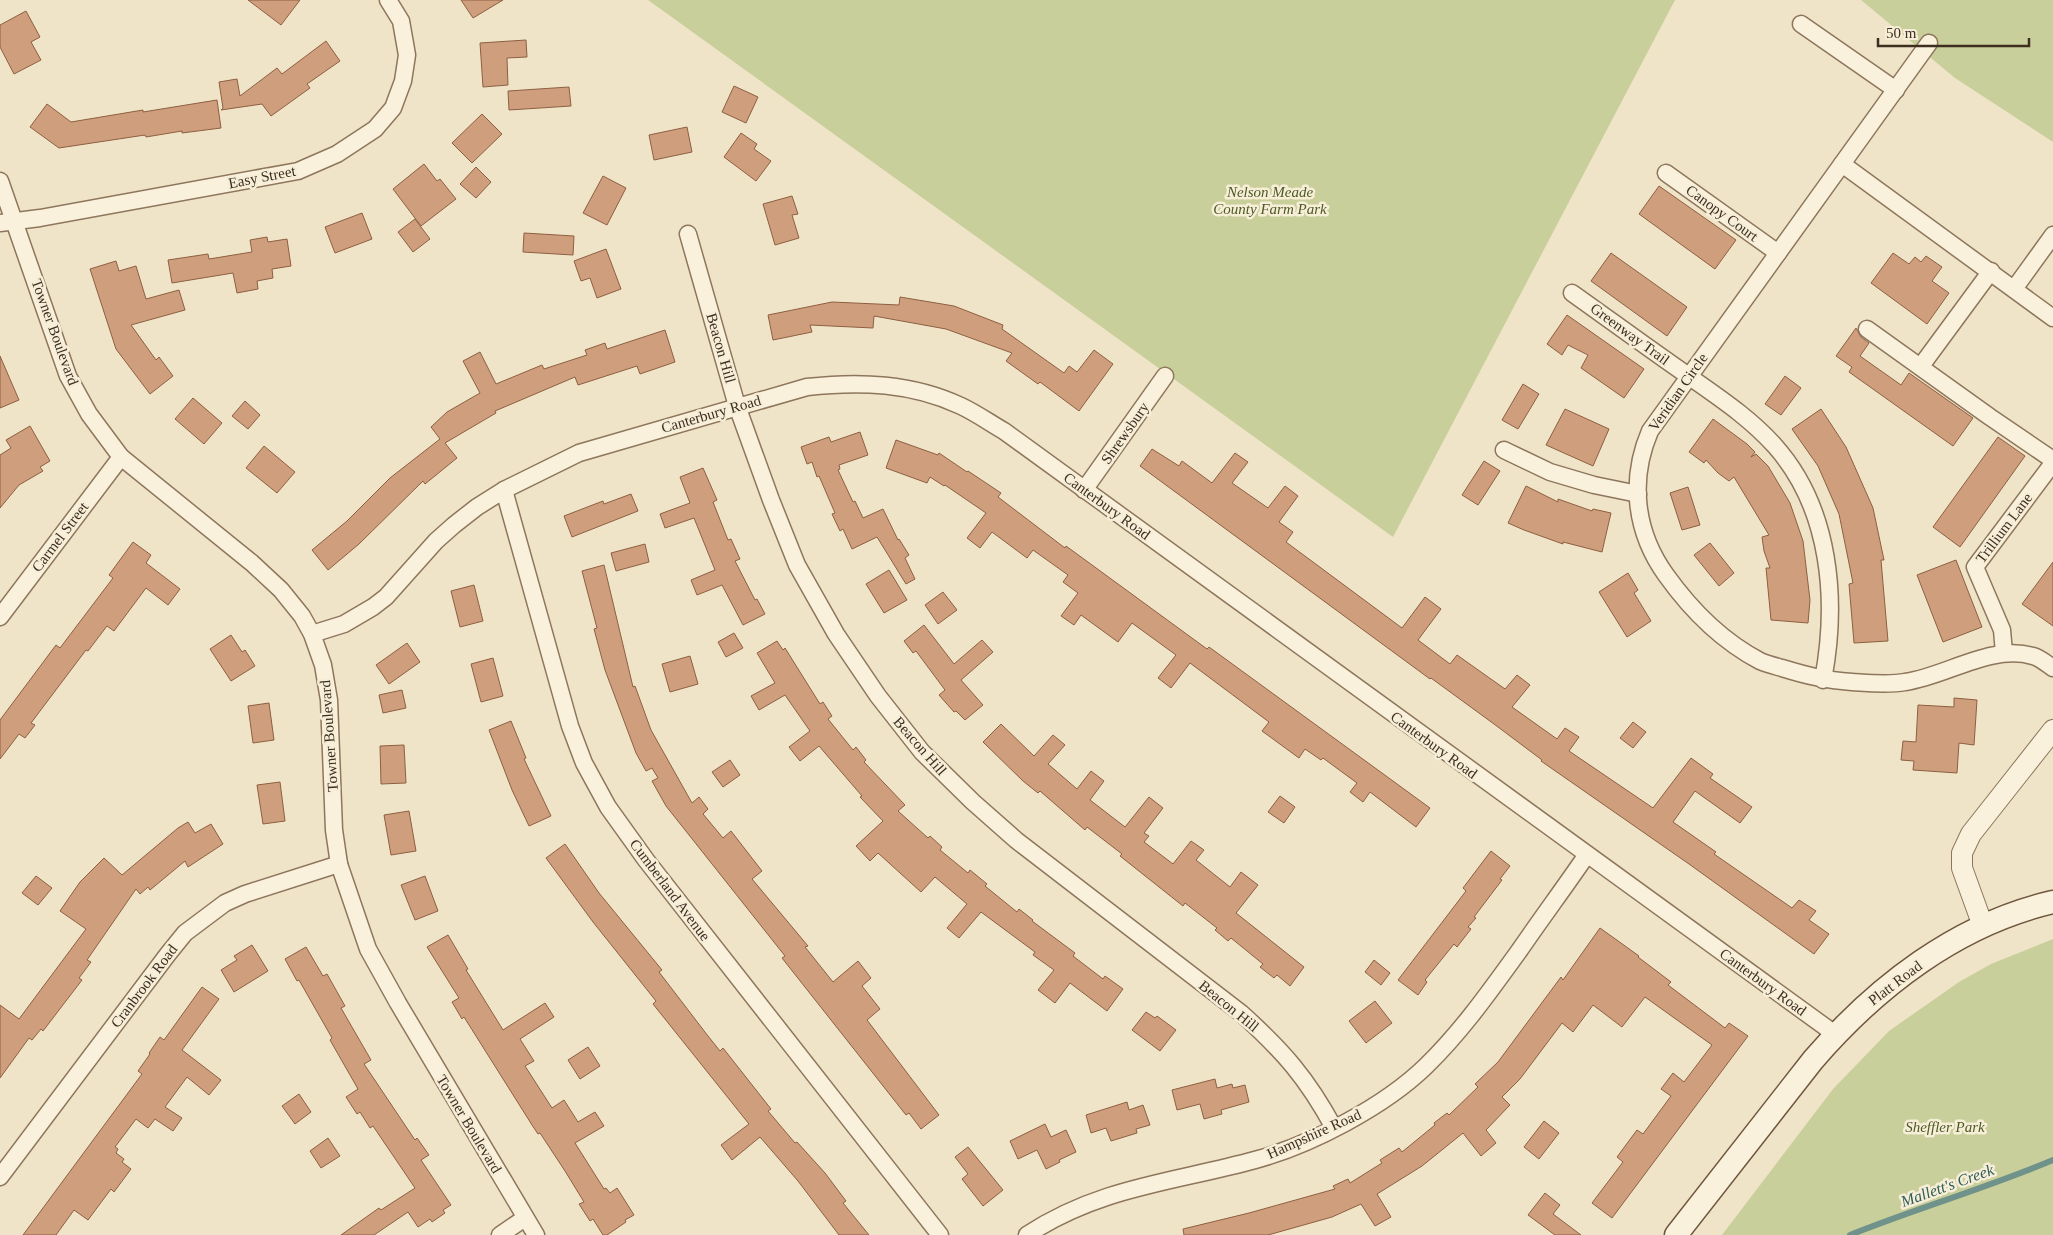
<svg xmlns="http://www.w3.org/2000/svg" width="2053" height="1235" font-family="'Times New Roman',serif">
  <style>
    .green { fill: #c9cf9b }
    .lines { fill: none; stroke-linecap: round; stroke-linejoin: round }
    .stream { stroke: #6f938a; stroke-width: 6 }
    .building { fill: #cf9f7d; stroke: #8d5f41 }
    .minor-casing { stroke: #8d765c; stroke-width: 19 }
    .tertiary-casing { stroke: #8d765c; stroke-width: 22 }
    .secondary-casing { stroke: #6f573f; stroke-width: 25 }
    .minor { stroke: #faf1dc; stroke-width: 16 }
    .tertiary { stroke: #faf1dc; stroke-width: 20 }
    .secondary { stroke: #faf1dc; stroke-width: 22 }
    .labels { text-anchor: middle; stroke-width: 5; stroke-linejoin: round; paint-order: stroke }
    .street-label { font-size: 15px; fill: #3d2e20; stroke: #f7eed8 }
    .park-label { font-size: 15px; font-style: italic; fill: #4d5a26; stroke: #f7eed8 }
    .water-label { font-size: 16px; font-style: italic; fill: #2f5d5a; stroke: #f7eed8 }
  </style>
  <rect width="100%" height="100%" fill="#f0e4c8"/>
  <g class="green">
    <path d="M648 0H1675L1393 537Z"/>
    <path d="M1861 0H2053V142L1955 78Z"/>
    <path d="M2053 939V1235H1722L1833 1089 1889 1031 1959 982 1991 964Z"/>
  </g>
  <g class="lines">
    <path class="stream" d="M1850 1235C1917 1208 1987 1188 2053 1160"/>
  </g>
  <g class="building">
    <path d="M248 0H300L281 25Z"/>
    <path d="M461 0H503L473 18Z"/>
    <path d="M26 11 40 37 31 42 41 60 14 74 0 47V25Z"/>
    <path d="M526 40 527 57 507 58 508 85 483 87 480 43Z"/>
    <path d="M326 41 340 61 307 84 310 88 271 116 262 104 221 110 223 108 219 82 237 79 240 96 277 68 282 74Z"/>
    <path d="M734 86 758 97 746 123 722 112Z"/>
    <path d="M569 87 571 106 509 110 508 91Z"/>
    <path d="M217 100 221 128 182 133V131L146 137 145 135 59 148 30 127 47 104 71 122 143 110V112Z"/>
    <path d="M482 114 502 134 472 163 452 143Z"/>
    <path d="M687 127 692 152 654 160 649 135Z"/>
    <path d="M741 133 757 144 754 149 771 161 756 181 724 157Z"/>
    <path d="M424 164 437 181 440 179 456 199 421 226 393 189Z"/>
    <path d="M476 167 491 182 476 198 460 184Z"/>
    <path d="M603 176 626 188 607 225 583 213Z"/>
    <path d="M1659 186 1736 240 1715 269 1639 214Z"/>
    <path d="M792 196 798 214 792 215 799 238 775 245 763 204Z"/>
    <path d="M362 213 372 239 335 253 325 227Z"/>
    <path d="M415 219 430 239 413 252 398 232Z"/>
    <path d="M524 233 574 236 573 255 523 252Z"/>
    <path d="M267 237 268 242 287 239 291 266 272 269 273 278 257 281 258 289 237 293 233 273 172 283 168 260 208 254 209 259 252 252 250 240Z"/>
    <path d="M606 249 621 289 597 298 590 278 581 281 574 261Z"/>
    <path d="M1611 253 1687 307 1667 336 1591 281Z"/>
    <path d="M1893 253 1909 264 1915 257 1921 262 1926 256 1942 267 1932 281 1949 293 1927 324 1871 283Z"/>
    <path d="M116 261 119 271 136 266 146 299 179 290 185 310 131 325 156 360 159 357 173 376 150 394 116 349 90 269Z"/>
    <path d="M900 297 954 306 1003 325 1002 329 1064 373 1069 366 1077 372 1094 350 1113 364 1079 411 1040 382 1038 384 1006 361 1012 353 946 329 874 316 873 328 810 325 812 332 773 340 768 315 832 302 899 305Z"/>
    <path d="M1567 315 1644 369 1624 398 1581 368 1588 355 1568 345 1562 355 1547 344Z"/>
    <path d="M1856 328 1861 337 1869 343 1860 356 1901 385 1909 373 1973 418 1953 446 1849 372 1852 367 1836 356Z"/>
    <path d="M665 330 675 362 640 374 637 366 578 385 575 377 495 411 496 413 445 443 457 458 425 484 423 481 359 544 328 570 312 550 347 521 390 478 440 439 431 427 447 412 480 393 463 361 480 352 496 384 542 365 544 369 587 355 585 350 605 343 607 349Z"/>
    <path d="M0 356 19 400 0 408Z"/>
    <path d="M1785 376 1801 388 1781 415 1765 404Z"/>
    <path d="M1523 384 1539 394 1518 429 1502 420Z"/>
    <path d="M193 398 222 423 204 444 175 419Z"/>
    <path d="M245 401 260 415 248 429 232 416Z"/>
    <path d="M1565 409 1609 429 1593 466 1546 445Z"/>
    <path d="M1821 409 1846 447 1873 508 1884 560H1881L1888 641 1854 643 1849 584 1853 583 1839 514 1818 466 1792 429Z"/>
    <path d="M1713 419 1747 444 1755 452 1751 457 1756 454 1768 466 1790 503 1803 541 1810 600 1808 623 1771 620 1766 568H1770L1764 551 1762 537 1769 535 1734 477 1729 481 1718 473 1706 460 1704 463 1689 452Z"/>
    <path d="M30 426 50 461 40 467 43 471 19 485 0 508V455L11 448 6 440Z"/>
    <path d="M860 432 868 455 839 465 840 469 838 470 853 502 855 501 863 518 883 509 898 540 899 539 909 555 905 558 915 579 906 584 877 537 852 549 843 529 840 531 832 514 835 513 819 476 817 477 812 462 807 464 801 447 829 437 831 442Z"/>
    <path d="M1998 437 2025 456 1960 547 1933 527Z"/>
    <path d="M896 440 938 455 939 453 967 472 968 471 1001 493 998 497 1065 548 1066 546 1207 649 1209 647 1430 808 1416 827 1370 792 1363 802 1350 792 1357 783 1323 758 1321 760 1305 749 1299 758 1262 731 1269 722 1190 663 1171 688 1158 678 1176 655 1132 623 1118 642 1081 615 1074 625 1061 616 1078 593 1063 582 1068 575 1033 550 1027 558 992 532 980 548 967 538 986 513 945 485 944 486 930 477 927 483 886 468Z"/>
    <path d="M264 446 295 472 277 493 246 468Z"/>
    <path d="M1152 449 1179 466 1182 461 1212 483 1235 453 1248 462 1232 483 1268 508 1285 486 1298 496 1279 522 1293 532 1286 542 1402 628 1425 597 1441 609 1418 640 1450 664 1457 655 1505 689 1517 675 1530 685 1512 707 1557 739 1565 728 1579 737 1569 751 1653 808 1691 758 1713 774 1710 778 1752 807 1740 823 1695 791 1673 822 1716 852 1714 854 1792 908 1799 900 1816 911 1809 920 1829 934 1814 954 1689 864 1541 761 1542 760 1494 724 1431 678 1430 679 1140 466Z"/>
    <path d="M1484 461 1500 471 1478 505 1462 495Z"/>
    <path d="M703 468 717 500 713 502 728 540 731 539 740 559 735 561 755 600 757 599 765 614 743 625 722 585 697 595 691 580 715 570 694 518 665 528 660 514 690 503 680 477Z"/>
    <path d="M1526 486 1558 502V499L1592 511 1593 509 1611 513 1602 552 1563 542V544L1524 530 1508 523Z"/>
    <path d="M1688 487 1700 525 1682 530 1670 493Z"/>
    <path d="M631 494 638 511 572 537 564 516 603 501 604 504Z"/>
    <path d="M133 542 151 555 146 563 180 589 168 605 146 588 114 631 107 626 88 651 86 650 31 723 35 725 25 738 19 734 0 759V720L56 645 60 648 113 578 109 575Z"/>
    <path d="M1710 543 1734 573 1719 586 1694 555Z"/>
    <path d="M645 544 649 562 616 571 611 553Z"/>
    <path d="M1956 560 1982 627 1943 642 1917 575Z"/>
    <path d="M2053 562V626L2022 604Z"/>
    <path d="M604 565 633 687 635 686 651 730 692 803 699 797 708 809 703 814 723 838 731 831 762 871 752 879 808 946 805 947 833 982 858 961 871 978 862 986 880 1009 867 1020 939 1115 921 1129 909 1113 906 1115 861 1058 782 958 785 956 666 806 652 781 658 778 652 768 646 771 636 753 605 670 594 629 597 628 582 571Z"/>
    <path d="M889 570 907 600 884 613 866 584Z"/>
    <path d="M1628 573 1638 590 1634 593 1651 621 1627 637 1599 592Z"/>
    <path d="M474 585 483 621 460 627 451 591Z"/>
    <path d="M943 592 957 610 938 624 925 605Z"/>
    <path d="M924 625 954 664 982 640 993 652 961 680 983 705 965 720 956 711 954 712 939 695 945 690 916 651 913 653 904 641Z"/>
    <path d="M734 633 743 648 726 657 718 642Z"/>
    <path d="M231 635 242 652 245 650 255 666 231 681 210 649Z"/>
    <path d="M777 641 783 650 785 648 820 704 823 702 832 716 828 719 853 750 856 747 866 760 864 762 905 805 898 811 928 838 930 836 942 847 940 850 968 873 970 870 987 884 985 886 1017 912 1019 909 1033 920 1032 921 1075 953 1073 956 1103 979 1105 976 1123 989 1107 1011 1070 983 1055 1003 1038 990 1054 970 1033 955 1035 952 981 912 959 938 947 928 967 904 935 877 921 892 878 853 870 861 856 846 883 821 860 797 862 796 819 746 800 761 789 747 810 731 785 695 759 710 751 696 775 683 757 653Z"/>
    <path d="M407 643 420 662 389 684 376 665Z"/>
    <path d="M690 656 698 684 670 692 662 664Z"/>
    <path d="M493 658 503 696 481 702 471 664Z"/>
    <path d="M402 690 406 708 383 713 379 695Z"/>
    <path d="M1954 698 1977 700 1974 745 1959 743 1957 773 1913 770 1914 761 1901 760 1903 741 1916 742 1918 705 1954 707Z"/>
    <path d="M269 703 274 740 253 743 248 706Z"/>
    <path d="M511 721 526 758 524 759 551 816 529 826 512 790 489 730Z"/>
    <path d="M1633 722 1646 732 1633 748 1620 738Z"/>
    <path d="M1001 724 1034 756 1053 735 1065 745 1048 764 1077 789 1091 771 1104 781 1090 800 1125 827 1149 797 1163 808 1144 833 1149 836 1144 842 1173 864 1191 841 1204 850 1196 860 1230 887 1241 872 1258 885 1236 913 1304 967 1290 986 1277 975 1274 978 1260 967 1263 964 1231 938 1228 941 1215 930 1217 928 1185 903 1183 906 1120 856 1122 854 1087 827 1085 830 1040 791 1038 793 1023 781 983 742Z"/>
    <path d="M404 745 406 783 381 784 380 746Z"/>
    <path d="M730 760 740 775 723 787 712 772Z"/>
    <path d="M280 782 285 821 263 824 257 785Z"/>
    <path d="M1280 796 1295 807 1284 823 1268 812Z"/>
    <path d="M409 811 416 851 391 855 384 815Z"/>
    <path d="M188 822 195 833 211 824 223 844 188 867 185 861 150 890 148 887 140 894 136 889 87 960 91 962 79 978 82 980 43 1031 41 1029 32 1040 29 1038 0 1078V1005L19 1019 86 929 60 911 80 882 104 858 122 875 178 828Z"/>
    <path d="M565 844 599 893 662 970 659 972 708 1036 720 1051 723 1048 771 1109 768 1111 795 1143 797 1142 825 1173 846 1201 843 1203 869 1235H839L798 1181 760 1137 732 1160 721 1145 749 1124 653 1004 656 1001 593 922 546 858Z"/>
    <path d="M1491 851 1510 866 1500 879 1502 880 1474 917 1476 918 1468 927 1471 929 1457 947 1454 944 1425 980 1427 982 1418 995 1398 980 1466 891 1463 888Z"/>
    <path d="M36 876 52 888 38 905 22 893Z"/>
    <path d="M425 876 438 911 415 920 401 885Z"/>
    <path d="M1600 928 1639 956 1638 957 1671 982 1668 985 1725 1028 1729 1023 1748 1036 1612 1218 1592 1203 1623 1162 1617 1157 1637 1130 1643 1134 1671 1096 1661 1089 1673 1073 1684 1082 1712 1045 1645 997 1622 1027 1593 1005 1573 1032 1562 1023 1520 1079 1502 1097 1510 1105 1486 1130 1496 1143 1481 1156 1463 1133 1422 1166 1377 1194 1391 1217 1375 1226 1361 1204 1332 1217 1268 1235H1184L1183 1229 1249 1213 1335 1189 1333 1186 1348 1179 1350 1183 1382 1163 1380 1160 1399 1148 1402 1152 1435 1125 1434 1123 1447 1113 1449 1115 1478 1087 1475 1084 1498 1062 1561 977 1563 980Z"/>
    <path d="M448 935 468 969 466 970 503 1030 545 1003 554 1017 520 1039 534 1061 525 1066 552 1108 564 1100 578 1122 595 1112 604 1126 575 1143 604 1189 606 1188 610 1193 617 1188 634 1215 625 1220 626 1222 607 1235H603L593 1219 590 1221 579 1204 584 1202 565 1171 540 1133 538 1134 532 1125 464 1017 462 1019 452 1002 459 998 427 947Z"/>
    <path d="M252 945 268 971 234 992 221 970 237 960 234 956Z"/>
    <path d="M306 947 323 976 327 974 345 1006 341 1008 371 1060 364 1064 415 1140 417 1138 429 1155 421 1160 451 1205 443 1210 445 1213 432 1222 430 1219 418 1227 408 1212 374 1235H341L379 1208 381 1210 415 1188 373 1126 370 1128 360 1112 357 1114 346 1097 358 1089 330 1040 332 1038 299 980 297 981 285 959Z"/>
    <path d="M1374 960 1390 973 1381 985 1365 972Z"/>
    <path d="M202 987 219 999 182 1050 221 1080 209 1095 187 1077 165 1107 182 1118 173 1131 155 1119 148 1128 136 1119 115 1147 118 1149 116 1153 124 1159 122 1162 131 1169 114 1192 111 1189 88 1220 74 1210 56 1235H23L142 1074 138 1071 150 1054 149 1053 160 1037 164 1040Z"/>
    <path d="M1375 1001 1392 1023 1366 1043 1349 1021Z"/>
    <path d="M1146 1012 1155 1018 1157 1016 1176 1030 1160 1051 1132 1030Z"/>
    <path d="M588 1047 600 1066 580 1079 568 1060Z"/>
    <path d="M1215 1079 1217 1088 1232 1084 1233 1088 1245 1085 1249 1102 1221 1110 1222 1114 1204 1119 1200 1104 1177 1110 1172 1090Z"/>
    <path d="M299 1094 311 1112 295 1124 282 1106Z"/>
    <path d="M1127 1102 1129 1110 1143 1105 1150 1125 1136 1129 1137 1133 1111 1141 1106 1128 1091 1133 1086 1115Z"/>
    <path d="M1544 1121 1559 1133 1539 1159 1524 1147Z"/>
    <path d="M1045 1124 1051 1137 1066 1130 1076 1152 1059 1160 1060 1162 1046 1169 1037 1150 1018 1159 1010 1141Z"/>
    <path d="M328 1138 340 1156 321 1168 310 1151Z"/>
    <path d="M968 1147 1003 1190 983 1206 962 1179 968 1174 955 1157Z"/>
    <path d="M1545 1193 1560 1205 1553 1214 1581 1235H1555L1528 1215Z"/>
  </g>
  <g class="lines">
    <defs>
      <g id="minor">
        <path d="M1801 24 1896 90"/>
        <path d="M1842 164 1929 43"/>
        <path d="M1666 173 1778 253"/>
        <path d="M0 181 68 376 89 414 121 457 252 563 281 590 302 616 312 634 323 665 329 700 334 830 339 864 368 949 398 1003 536 1235"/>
        <path d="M0 223 40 218 298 171 337 154 375 129 393 108 403 81 407 55 401 21 388 0"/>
        <path d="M688 234 737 406 771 500 797 565 836 634 878 696 922 752 973 802 1016 840 1241 1013C1283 1051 1307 1078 1334 1128"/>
        <path d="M2014 289 2053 235"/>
        <path d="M1572 293C1610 320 1648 348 1687 375 1718 397 1749 417 1775 446 1831 509 1838 601 1823 680"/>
        <path d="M2053 318 1842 164 1650 431C1629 480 1635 532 1666 575 1691 610 1722 641 1760 661 1767 664 1775 666 1782 668 1808 676 1825 680 1852 682 1869 683 1888 685 1905 682 1947 676 1990 644 2033 656 2040 658 2047 664 2053 668"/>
        <path d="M1867 329 1990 417 2053 460"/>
        <path d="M1921 366 1991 271"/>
        <path d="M1504 450 1550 472 1594 485 1638 494"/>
        <path d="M504 490 570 726 584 763 608 807 646 860 940 1235"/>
        <path d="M1084 490 1165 376"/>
        <path d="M0 617 121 457"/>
        <path d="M312 634 344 624 373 607 386 597 436 541 454 525 477 507 504 490 579 453 807 387C860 381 912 383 961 406 976 413 990 423 1004 431L1835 1034"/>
        <path d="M2004 653 2002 630 1975 567 2053 463"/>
        <path d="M0 1177 168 954 185 933 225 903 245 894 339 864"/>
        <path d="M500 1235 525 1218"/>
        <path d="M1027 1235C1099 1187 1175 1182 1255 1160 1311 1145 1385 1106 1426 1066 1462 1031 1490 991 1519 951 1541 919 1564 888 1586 856"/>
      </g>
      <path id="tertiary" d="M1983 926 1962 868V853L1971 834 2053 730"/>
      <path id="secondary" d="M1676 1235 1813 1060C1876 987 1957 924 2053 902"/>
    </defs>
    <use href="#minor" class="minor-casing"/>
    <use href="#tertiary" class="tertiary-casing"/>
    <use href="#secondary" class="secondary-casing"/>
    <use href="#minor" class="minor"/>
    <use href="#tertiary" class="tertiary"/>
    <use href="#secondary" class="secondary"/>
  </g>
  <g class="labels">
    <g class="street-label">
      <text transform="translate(262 177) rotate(-11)" y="5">Easy Street</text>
      <text transform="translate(1722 213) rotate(36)" y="5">Canopy Court</text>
      <text transform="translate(55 332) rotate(70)" y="5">Towner Boulevard</text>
      <text transform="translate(1630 334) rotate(36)" y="5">Greenway Trail</text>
      <text transform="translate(721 348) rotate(74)" y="5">Beacon Hill</text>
      <text transform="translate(1678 392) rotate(-55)" y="5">Veridian Circle</text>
      <text transform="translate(711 414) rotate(-16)" y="5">Canterbury Road</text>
      <text transform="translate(1125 433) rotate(-55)" y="5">Shrewsbury</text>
      <text transform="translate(1107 506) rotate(36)" y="5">Canterbury Road</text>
      <text transform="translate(2004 528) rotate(-53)" y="5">Trillium Lane</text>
      <text transform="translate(60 537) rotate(-53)" y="5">Carmel Street</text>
      <text transform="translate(329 736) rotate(-94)" y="5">Towner Boulevard</text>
      <text transform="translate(1434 745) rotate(36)" y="5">Canterbury Road</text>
      <text transform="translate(920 746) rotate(49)" y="5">Beacon Hill</text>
      <text transform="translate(670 890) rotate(53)" y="5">Cumberland Avenue</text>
      <text transform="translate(1763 982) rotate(36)" y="5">Canterbury Road</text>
      <text transform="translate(1895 983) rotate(-37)" y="5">Platt Road</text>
      <text transform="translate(144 986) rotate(-53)" y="5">Cranbrook Road</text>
      <text transform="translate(1229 1006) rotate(39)" y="5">Beacon Hill</text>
      <text transform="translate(469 1124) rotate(59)" y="5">Towner Boulevard</text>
      <text transform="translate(1314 1134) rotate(-24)" y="5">Hampshire Road</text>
    </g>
    <g class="park-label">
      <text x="1270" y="197">Nelson Meade<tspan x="1270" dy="17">County Farm Park</tspan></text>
      <text x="1945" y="1132">Sheffler Park</text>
    </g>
    <g class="water-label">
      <text transform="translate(1947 1185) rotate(-20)" y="6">Mallett's Creek</text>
    </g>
  </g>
  <path d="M1878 38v8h151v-8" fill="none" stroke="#3d2e20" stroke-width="2.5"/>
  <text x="1886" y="38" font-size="15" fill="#3d2e20" stroke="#f7eed8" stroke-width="4" paint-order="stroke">50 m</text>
</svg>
